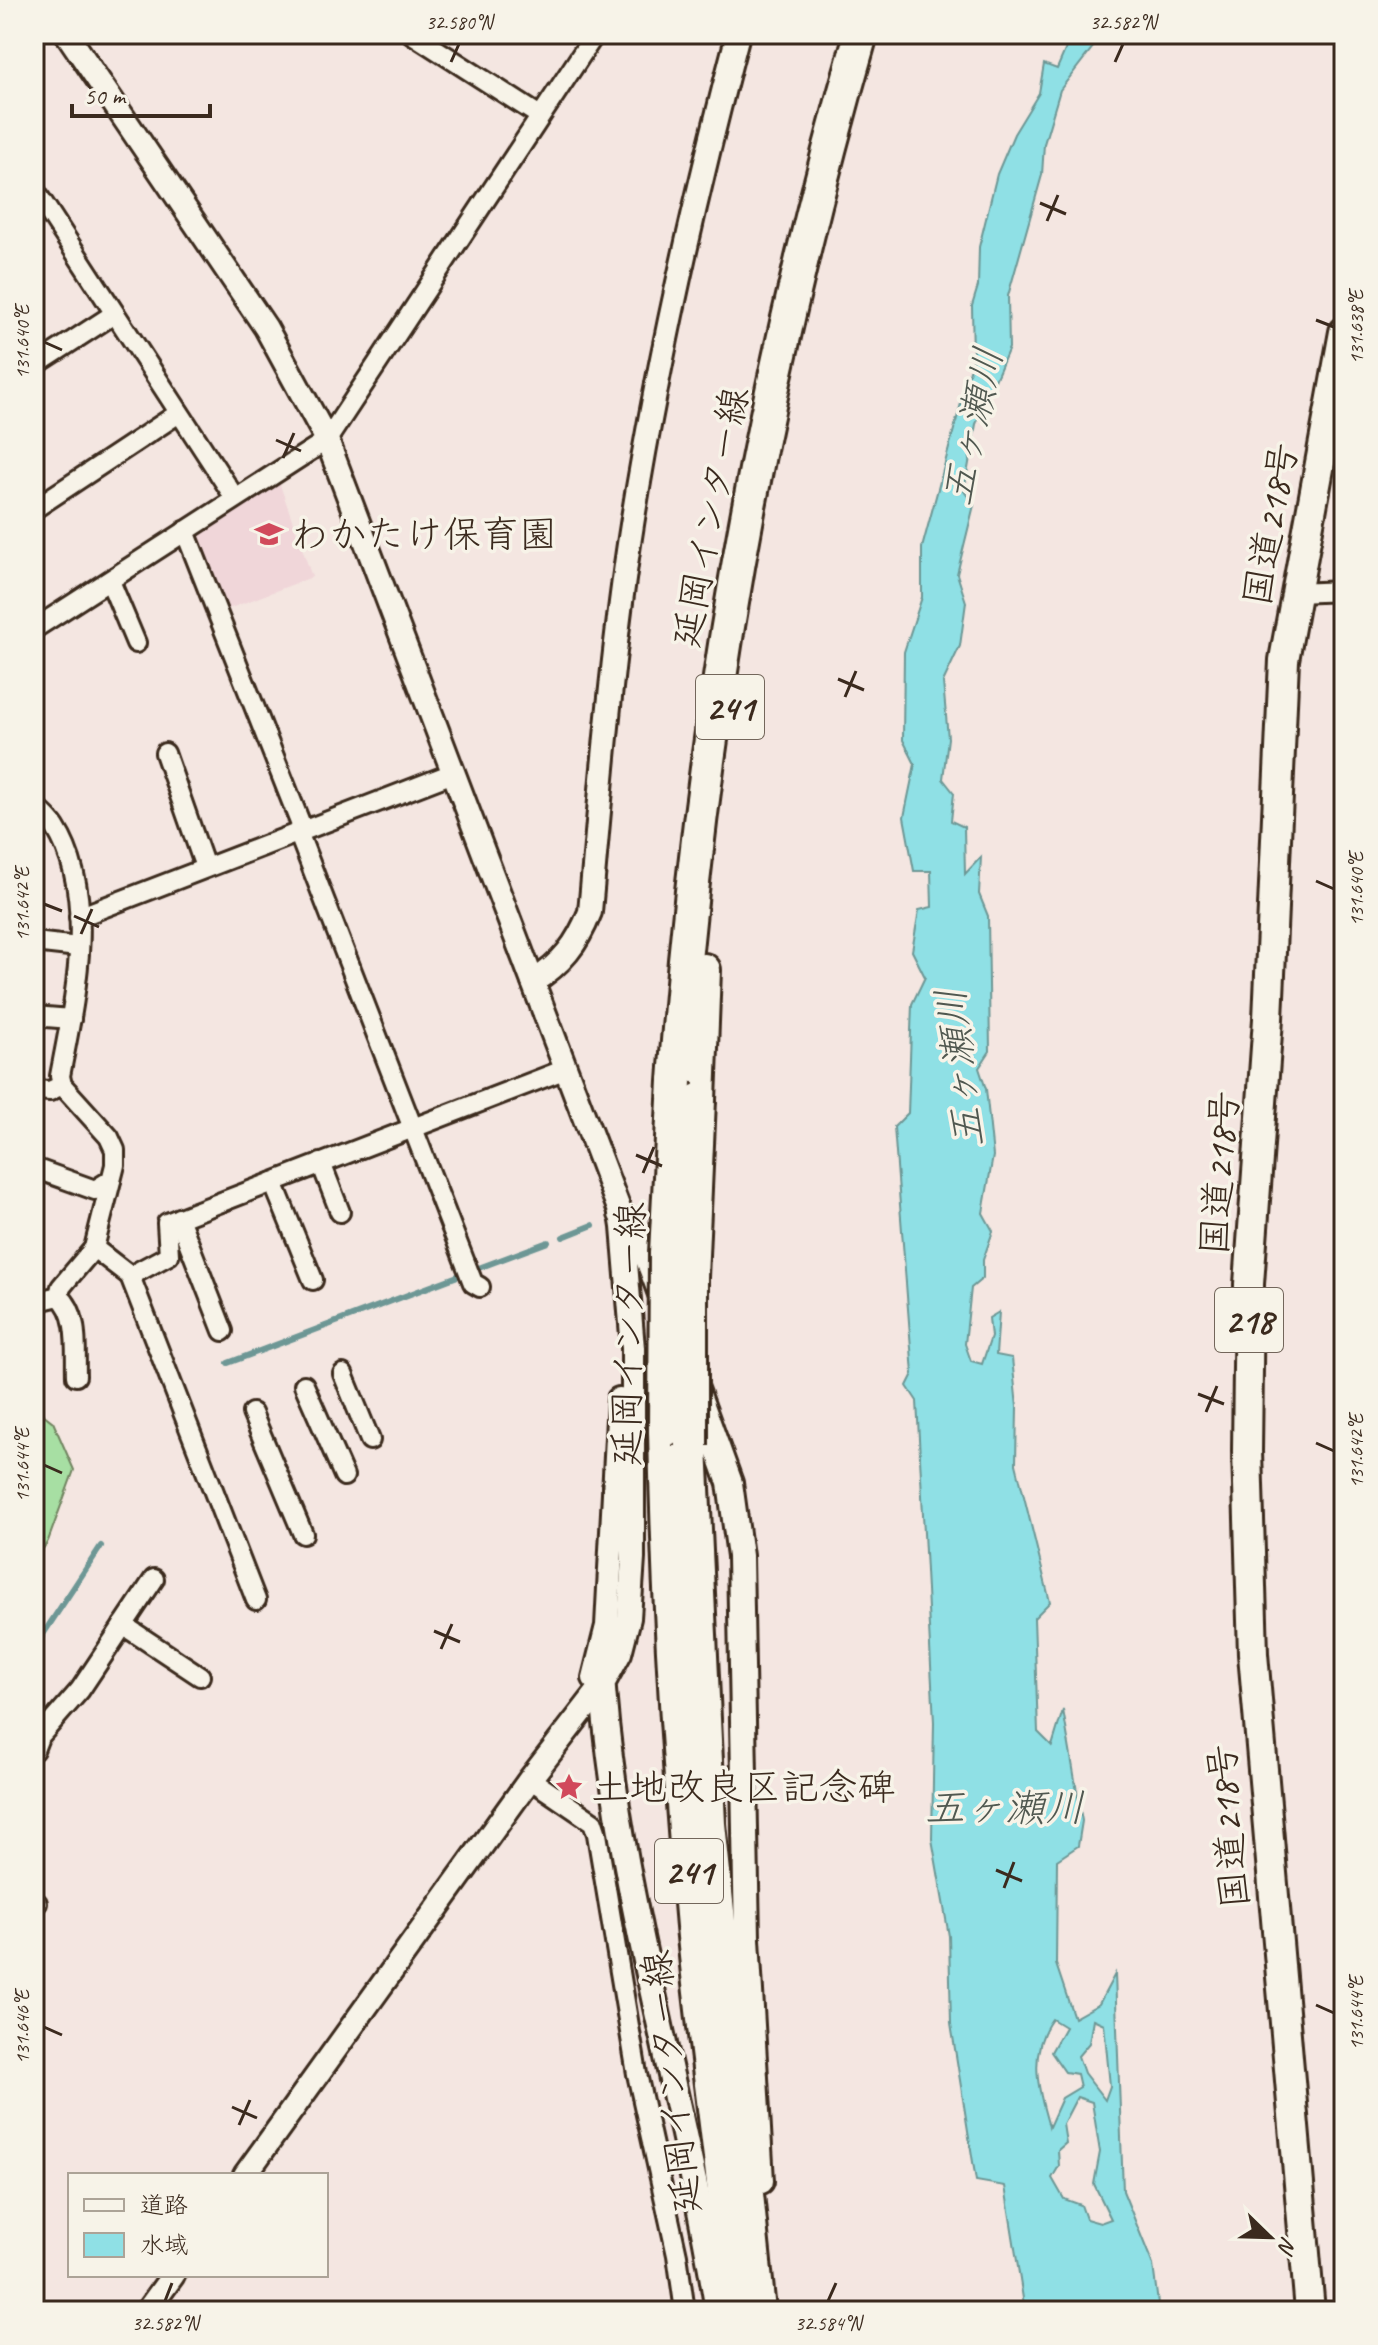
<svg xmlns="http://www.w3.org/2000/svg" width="1378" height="2345" font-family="Caveat,'Klee One',sans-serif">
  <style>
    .built { fill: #f0d6d9 }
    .green { fill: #a7dfa3; stroke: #718460; stroke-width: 2 }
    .water { fill: #8fe0e5; stroke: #6d9795; stroke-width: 2; fill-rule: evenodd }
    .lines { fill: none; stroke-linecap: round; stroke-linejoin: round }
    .stream { stroke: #6d9795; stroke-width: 6 }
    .minor-casing { stroke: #3b2a1e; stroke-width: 24 }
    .tertiary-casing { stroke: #3b2a1e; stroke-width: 28 }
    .secondary-casing { stroke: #3b2a1e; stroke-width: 30 }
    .trunk-casing { stroke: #3b2a1e; stroke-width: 34 }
    .motorway-casing { stroke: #3b2a1e; stroke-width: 38 }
    .minor { stroke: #f7f3e8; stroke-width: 18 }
    .tertiary { stroke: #f7f3e8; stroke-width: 22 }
    .secondary { stroke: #f7f3e8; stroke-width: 24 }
    .trunk { stroke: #f7f3e8; stroke-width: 28 }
    .motorway { stroke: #f7f3e8; stroke-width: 32 }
    .motorway-bridge-casing { stroke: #3b2a1e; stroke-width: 38; stroke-linecap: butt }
    .motorway-bridge { stroke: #f7f3e8; stroke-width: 32 }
    .ticks { fill: none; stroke: #3b2a1e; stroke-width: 3 }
    .labels { text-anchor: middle; stroke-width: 7; stroke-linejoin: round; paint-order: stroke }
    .shield { fill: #f7f3e8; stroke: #73665b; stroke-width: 2 }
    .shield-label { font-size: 36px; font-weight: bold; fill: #3b2a1e }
    .street-label { font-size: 38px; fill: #3b2a1e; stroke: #f7f3e8 }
    .poi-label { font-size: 38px; fill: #3b2a1e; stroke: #f7f3e8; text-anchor: start }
    .water-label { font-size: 40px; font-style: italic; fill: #505850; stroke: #f7f3e8 }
    .neatline { fill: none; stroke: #3b2a1e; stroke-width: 3 }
    .ticks-label { font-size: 20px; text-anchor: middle; fill: #3b2a1e }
  </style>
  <rect width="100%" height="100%" fill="#f4e6e1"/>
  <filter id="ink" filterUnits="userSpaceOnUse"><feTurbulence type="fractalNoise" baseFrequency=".0125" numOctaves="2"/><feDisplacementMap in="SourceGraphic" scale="16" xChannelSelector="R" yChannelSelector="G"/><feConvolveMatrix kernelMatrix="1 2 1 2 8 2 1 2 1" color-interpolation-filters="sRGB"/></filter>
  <g filter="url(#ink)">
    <path class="built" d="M279 482 312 577 228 609 223 607 196 537 198 531Z"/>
    <path class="green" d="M34 1407 53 1422 74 1470 48 1541 34 1563Z"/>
    <path class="water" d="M1072 34H1103L1060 90 1044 144 1042 175 1008 296 1009 348 976 424 964 491 974 505 957 574 966 602 960 646 943 682 948 738 943 779 954 793 951 821 964 827 965 874 981 857 979 894 988 916 990 1051 979 1068 986 1089 993 1156 983 1213 993 1231 983 1260V1278L971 1288 965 1344 971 1361 982 1364 991 1337 989 1318 999 1312 996 1355 1012 1358 1017 1407 1016 1464 1050 1602 1034 1618 1038 1732 1052 1746 1063 1710 1082 1821 1078 1846 1057 1860 1056 1964 1074 2018 1099 2004 1115 1974 1123 2191 1153 2265 1159 2311H1025L1005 2186 976 2181 951 2024 949 1936 932 1839 934 1722 917 1401 907 1386 913 1374 894 1127 908 1113 912 1004 925 977 912 951 919 910 932 907 931 871H914L904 817 915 764 903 740 904 652 922 597V548L973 359 972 306 978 286 979 247 997 174 1014 134 1039 93 1044 64 1057 69ZM1052 2019 1065 2027 1051 2052 1065 2072 1077 2074 1080 2087 1062 2098 1049 2127C1038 2090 1028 2052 1052 2019ZM1093 2019 1104 2024 1110 2086 1105 2100 1084 2073 1078 2056 1089 2043ZM1077 2097 1092 2102 1100 2152 1094 2184 1111 2219 1100 2223 1086 2219 1081 2205 1064 2199 1052 2178 1059 2166 1058 2150 1066 2143 1063 2124Z"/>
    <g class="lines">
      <g class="stream">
        <path d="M563 1237 593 1225"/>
        <path d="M476 1269 548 1242"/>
        <path d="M228 1363 463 1274"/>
        <path d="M34 1648 101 1546"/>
      </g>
      <defs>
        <g id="minor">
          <path d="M412 34 540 116"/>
          <path d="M34 189 235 498"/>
          <path d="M34 366 114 314"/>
          <path d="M34 509 179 413"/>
          <path d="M185 531 303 830"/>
          <path d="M110 581 136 643"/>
          <path d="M1295 593 1344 591"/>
          <path d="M34 629 327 440 595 34"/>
          <path d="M165 753 205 867"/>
          <path d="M34 805C41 812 50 819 55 827 99 896 74 1002 60 1076L62 1085 109 1137 115 1150V1165L94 1248 61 1287 59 1296"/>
          <path d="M298 832 473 1283 480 1287"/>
          <path d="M79 917 453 773"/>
          <path d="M34 942 78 947"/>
          <path d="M34 1016 71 1019"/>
          <path d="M34 1090 50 1091 62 1085"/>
          <path d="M321 1163 340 1212"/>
          <path d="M34 1168 95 1190 111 1180"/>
          <path d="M273 1182 313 1280"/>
          <path d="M179 1218 223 1331"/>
          <path d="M94 1248 130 1276"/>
          <path d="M34 1302 59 1296C80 1314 75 1350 76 1376"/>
          <path d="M343 1374 370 1440"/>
          <path d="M304 1385 344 1476"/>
          <path d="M252 1413 303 1534"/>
          <path d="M256 1600 130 1276 169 1255 167 1223 566 1069"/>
          <path d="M123 1625 200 1676"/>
          <path d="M34 1750 39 1737 80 1690 154 1579"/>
          <path d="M530 1779 593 1822 597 1834 637 2074 677 2255 685 2311"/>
          <path d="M34 1901 37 1903"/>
        </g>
        <g id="tertiary">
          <path d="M67 34 266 328 327 440 621 1214 623 1227 633 1348V1558L629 1618 620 1653 602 1686 530 1779 245 2175"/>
          <path d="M533 982C562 963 577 945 590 912 601 789 611 666 629 544 655 372 694 202 738 34"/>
          <path d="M594 1678 607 1626 619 1399"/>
          <path d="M147 2311 173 2275"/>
        </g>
        <g id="secondary">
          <path d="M621 1214 645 1251 661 1294"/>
          <path d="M696 1389 730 1483 740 1556 747 1939 761 2181"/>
          <path d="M601 1662C614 1882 684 2094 718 2311"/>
        </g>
        <path id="trunk" d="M1310 2311 1253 1654 1247 1451 1249 1284 1268 1019 1284 660 1344 332"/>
        <g id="motorway">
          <path d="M675 1081C700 727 763 375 861 34"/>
          <path d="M699 1100 704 970"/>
          <path d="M665 1430C668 1595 678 1761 693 1926 705 2054 726 2182 736 2311"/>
          <path d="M691 1446 709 1824 759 2311"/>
        </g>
      </defs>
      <use href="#minor" class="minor-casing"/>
      <use href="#tertiary" class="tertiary-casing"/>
      <use href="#secondary" class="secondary-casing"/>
      <use href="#trunk" class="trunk-casing"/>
      <use href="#motorway" class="motorway-casing"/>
      <use href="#minor" class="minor"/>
      <use href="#tertiary" class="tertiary"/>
      <use href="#secondary" class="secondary"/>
      <use href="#trunk" class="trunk"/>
      <use href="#motorway" class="motorway"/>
      <defs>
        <g id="motorway-bridge">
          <path d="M665 1430 666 1253 675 1081"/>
          <path d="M691 1446V1277L699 1100"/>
        </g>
      </defs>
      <use href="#motorway-bridge" class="motorway-bridge-casing"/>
      <use href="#motorway-bridge" class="motorway-bridge"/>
    </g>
  </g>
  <path class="ticks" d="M451 62 459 44M1115 62 1123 44M1040 203 1066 214M1047 221 1058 195M1316 320 1334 327M44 342 62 350M276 440 301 451M283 458 294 433M838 679 864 690M845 697 856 671M1316 881 1334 889M44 904 62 911M74 916 99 927M81 934 92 909M636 1155 662 1166M643 1173 654 1147M1198 1394 1224 1404M1206 1412 1217 1386M1316 1443 1334 1451M44 1465 62 1473M434 1631 460 1642M441 1649 452 1624M996 1870 1022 1881M1004 1888 1014 1862M1316 2005 1334 2013M44 2027 62 2035M232 2107 257 2118M239 2125 250 2100M165 2301 172 2283M828 2301 836 2283"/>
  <defs>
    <symbol id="school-bare" viewBox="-9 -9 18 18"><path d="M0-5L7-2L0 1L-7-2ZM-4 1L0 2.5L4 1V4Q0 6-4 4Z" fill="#d1495b" stroke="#f7f3e8" stroke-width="2.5" paint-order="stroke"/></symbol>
    <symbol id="sight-bare" viewBox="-9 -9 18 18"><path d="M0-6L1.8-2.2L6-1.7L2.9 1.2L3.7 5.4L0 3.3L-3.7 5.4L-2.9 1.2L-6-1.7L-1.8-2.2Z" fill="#d1495b" stroke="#f7f3e8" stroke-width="2.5" paint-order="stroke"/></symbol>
  </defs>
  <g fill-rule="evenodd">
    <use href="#school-bare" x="249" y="514" width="40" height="40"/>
    <use href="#sight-bare" x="549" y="1767" width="40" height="40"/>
  </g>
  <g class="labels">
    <g class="shield">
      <rect x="696" y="675" width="68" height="64" rx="6"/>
      <rect x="1215" y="1288" width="68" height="64" rx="6"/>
      <rect x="655" y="1839" width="68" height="64" rx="6"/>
    </g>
    <g class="shield-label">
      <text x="730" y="720">241</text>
      <text x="1249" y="1333">218</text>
      <text x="689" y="1884">241</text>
    </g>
    <g class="street-label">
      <text transform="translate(710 517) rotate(-79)" y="13">延岡インター線</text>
      <text transform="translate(1270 524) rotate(-80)" y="13">国道218号</text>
      <text transform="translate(1219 1173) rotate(-86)" y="13">国道218号</text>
      <text transform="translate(628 1334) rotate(-89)" y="13">延岡インター線</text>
      <text transform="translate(1228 1826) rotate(-95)" y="13">国道218号</text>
      <text transform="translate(671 2082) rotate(-97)" y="13">延岡インター線</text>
    </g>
    <g class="poi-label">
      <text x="291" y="547">わかたけ保育園</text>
      <text x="591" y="1800">土地改良区記念碑</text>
    </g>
    <g class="water-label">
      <text transform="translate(972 426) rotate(-78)" y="14">五ヶ瀬川</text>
      <text transform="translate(959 1068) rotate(-97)" y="14">五ヶ瀬川</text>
      <text x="1005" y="1821">五ヶ瀬川</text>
    </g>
  </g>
  <rect width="1378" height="2345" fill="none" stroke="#f7f3e8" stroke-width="88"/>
  <rect x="68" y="2173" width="260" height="104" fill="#f7f3e8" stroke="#aca397" stroke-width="2"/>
  <rect x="84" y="2199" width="40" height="12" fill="#f7f3e8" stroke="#aca397" stroke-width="2"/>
  <text x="140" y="2213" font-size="24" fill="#3b2a1e">道路</text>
  <rect x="84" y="2233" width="40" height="24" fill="#8fe0e5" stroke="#aca397" stroke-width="2"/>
  <text x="140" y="2253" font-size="24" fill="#3b2a1e">水域</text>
  <g transform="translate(1270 2237) rotate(113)" stroke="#f7f3e8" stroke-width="6" paint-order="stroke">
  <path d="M0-6L14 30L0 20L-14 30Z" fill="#3b2a1e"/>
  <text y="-12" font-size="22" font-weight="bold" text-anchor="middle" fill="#3b2a1e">N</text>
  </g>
  <path d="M72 104v12h138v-12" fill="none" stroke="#3b2a1e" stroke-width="4"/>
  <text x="84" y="104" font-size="24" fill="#3b2a1e" stroke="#f7f3e8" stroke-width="6" paint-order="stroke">50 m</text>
  <rect x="44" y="44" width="1290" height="2257" class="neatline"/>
  <g class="ticks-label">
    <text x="459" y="29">32.580°N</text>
    <text x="1123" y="29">32.582°N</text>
    <text transform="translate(1356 327) rotate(-90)" y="7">131.638°E</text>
    <text transform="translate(22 342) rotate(-90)" y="7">131.640°E</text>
    <text transform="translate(1356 889) rotate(-90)" y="7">131.640°E</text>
    <text transform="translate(22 904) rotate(-90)" y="7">131.642°E</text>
    <text transform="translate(1356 1451) rotate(-90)" y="7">131.642°E</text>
    <text transform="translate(22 1465) rotate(-90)" y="7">131.644°E</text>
    <text transform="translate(1356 2013) rotate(-90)" y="7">131.644°E</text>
    <text transform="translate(22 2027) rotate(-90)" y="7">131.646°E</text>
    <text x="165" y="2330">32.582°N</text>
    <text x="828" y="2330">32.584°N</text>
  </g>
</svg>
